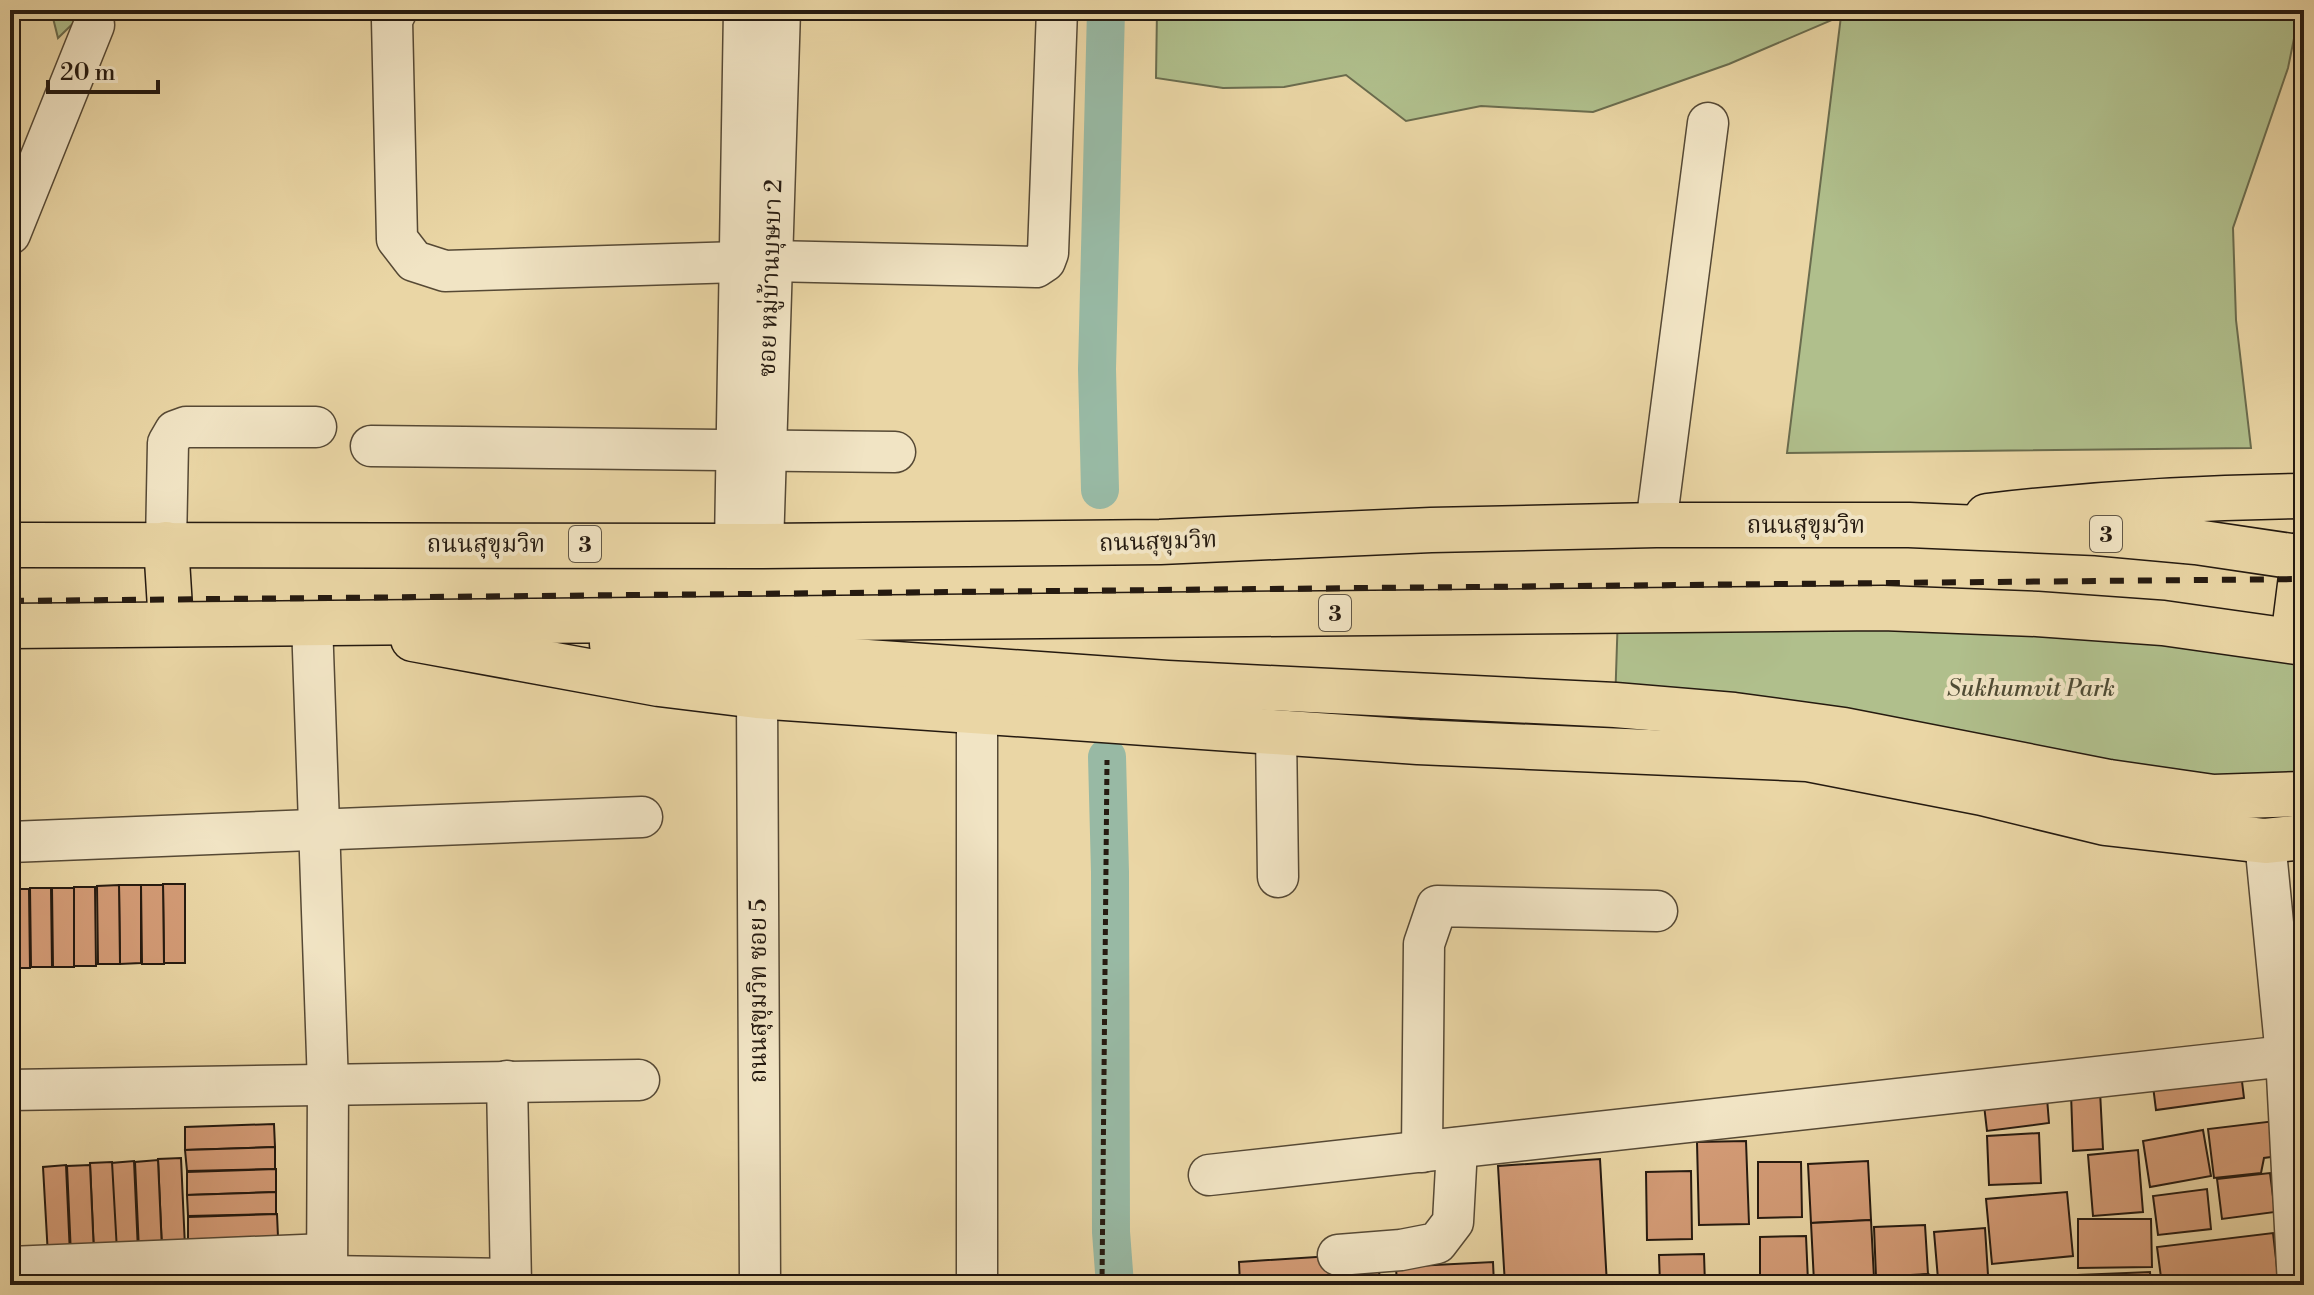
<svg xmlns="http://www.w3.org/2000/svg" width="2314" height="1295" font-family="'Libre Bodoni','Noto Serif Thai',serif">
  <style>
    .green { fill: #b0bf8c; stroke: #6a6c4e; stroke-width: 2 }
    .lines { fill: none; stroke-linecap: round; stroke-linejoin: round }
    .canal { stroke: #98b9a4; stroke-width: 38 }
    .building { fill: #d49c77; stroke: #251a10; stroke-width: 2 }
    .minor-casing { stroke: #564935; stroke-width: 43 }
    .major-casing { stroke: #251a10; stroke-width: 47 }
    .highway-casing { stroke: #251a10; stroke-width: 47 }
    .path { stroke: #251a10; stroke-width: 5; stroke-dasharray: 6 4; stroke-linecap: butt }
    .minor { stroke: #f1e4c4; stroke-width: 40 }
    .major { stroke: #ead6a5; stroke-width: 44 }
    .highway { stroke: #ead6a5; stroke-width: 44 }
    .rail { stroke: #251a10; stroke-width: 6; stroke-dasharray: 14 14; stroke-linecap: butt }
    .labels { text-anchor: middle; stroke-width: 8; stroke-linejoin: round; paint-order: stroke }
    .shield { fill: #f1e4c4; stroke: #625746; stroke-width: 2 }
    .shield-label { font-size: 22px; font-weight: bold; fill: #251a10 }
    .street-label { font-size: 24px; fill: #251a10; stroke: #f1e4c4 }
    .park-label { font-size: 24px; font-style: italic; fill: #4f4c35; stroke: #f1e4c4 }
  </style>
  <rect width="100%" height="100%" fill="#ead6a5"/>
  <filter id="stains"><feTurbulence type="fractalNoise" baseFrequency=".0025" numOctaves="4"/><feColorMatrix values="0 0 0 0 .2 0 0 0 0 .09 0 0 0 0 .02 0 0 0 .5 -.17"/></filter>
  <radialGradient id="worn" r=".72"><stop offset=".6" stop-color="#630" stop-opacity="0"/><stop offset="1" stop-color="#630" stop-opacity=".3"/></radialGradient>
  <g class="green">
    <path d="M51 10H87L58 38Z"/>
    <path d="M1157 10H2303L2299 14 2288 68 2233 228 2236 320 2251 448 1787 453 1841 16 1729 64 1593 112 1481 106 1406 121 1346 75 1284 87 1223 88 1156 78Z"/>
    <path d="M1883 608 2304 661V792L1615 705 1618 613Z"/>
  </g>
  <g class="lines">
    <g class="canal">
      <path d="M1100 490 1097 369 1106 10"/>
      <path d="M1107 757 1110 872 1111 1232 1115 1285"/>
    </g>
  </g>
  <g class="building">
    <path d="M163 884H185V963H164Z"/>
    <path d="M119 885H141V963L120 964Z"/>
    <path d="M119 885 120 964H98L97 886Z"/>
    <path d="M141 885H163L164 964H142Z"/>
    <path d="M74 887H95L96 966H74Z"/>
    <path d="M30 888H51L52 967H31Z"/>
    <path d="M52 888H74V967H53Z"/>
    <path d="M10 889H29L30 968H10Z"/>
    <path d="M2240 1065 2244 1098 2156 1110 2152 1078Z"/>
    <path d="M2100 1091 2103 1149 2073 1151 2071 1093Z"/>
    <path d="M2047 1098 2049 1123 1987 1131 1984 1105Z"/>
    <path d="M2275 1121 2279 1156 2264 1158 2261 1173 2214 1178 2208 1129Z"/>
    <path d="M274 1124 275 1147 185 1150V1127Z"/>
    <path d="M2203 1130 2211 1176 2150 1187 2143 1141Z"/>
    <path d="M2039 1133 2041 1183 1989 1185 1987 1136Z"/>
    <path d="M1746 1141 1749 1224 1699 1225 1697 1142Z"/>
    <path d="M275 1147V1169L187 1171 185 1150Z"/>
    <path d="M2138 1150 2143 1212 2093 1216 2088 1155Z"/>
    <path d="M181 1158 185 1247 162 1249 158 1159Z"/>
    <path d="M1600 1159 1607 1285H1505L1498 1166Z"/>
    <path d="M158 1160 162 1250 139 1251 135 1162Z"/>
    <path d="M134 1161 138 1251 116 1252 111 1163Z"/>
    <path d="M1868 1161 1871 1220 1811 1223 1808 1164Z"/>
    <path d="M112 1162 117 1251 94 1253 90 1163Z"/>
    <path d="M1758 1162H1801L1802 1217 1758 1218Z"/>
    <path d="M66 1165 70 1255 48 1256 43 1167Z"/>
    <path d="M90 1165 94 1254 71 1255 67 1166Z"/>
    <path d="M276 1169V1192L187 1195V1172Z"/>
    <path d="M1691 1171 1692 1239 1647 1240 1646 1172Z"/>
    <path d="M2270 1173 2275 1212 2222 1219 2217 1179Z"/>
    <path d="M2207 1189 2211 1229 2158 1235 2153 1196Z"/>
    <path d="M276 1192V1214L188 1216 187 1195Z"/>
    <path d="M2067 1192 2073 1256 1992 1264 1986 1199Z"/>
    <path d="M277 1214 278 1237 188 1240V1217Z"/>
    <path d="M2078 1219H2151L2152 1267 2078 1268Z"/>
    <path d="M1871 1220 1874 1278 1814 1282 1811 1223Z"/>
    <path d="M1925 1225 1928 1274 1876 1277 1874 1227Z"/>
    <path d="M1985 1228 1988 1275 1938 1279 1934 1232Z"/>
    <path d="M2273 1233 2279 1285H2162L2157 1247Z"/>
    <path d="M1806 1236 1808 1282 1760 1285V1237Z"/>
    <path d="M1378 1253 1380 1285H1240L1239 1262Z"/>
    <path d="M1704 1254 1705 1285H1660L1659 1255Z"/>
    <path d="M1493 1262 1494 1285H1397L1396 1267Z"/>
    <path d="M2150 1272 2151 1285H2078V1275Z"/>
    <path d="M1928 1274 1938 1279 1961 1277 1964 1283 1977 1282V1285H1897L1896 1278Z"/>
    <path d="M271 1276V1285H182V1279Z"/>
    <path d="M1808 1282V1285H1766V1284Z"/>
  </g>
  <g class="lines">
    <defs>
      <g id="minor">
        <path d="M397 10 392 20 397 239 414 261 445 271 770 261 1036 267 1045 261 1048 253 1057 10"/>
        <path d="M10 234 94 25"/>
        <path d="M371 446 895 452"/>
        <path d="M1656 525 1708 123"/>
        <path d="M166 544 168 443 175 431 186 427H316"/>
        <path d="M735 545 744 10"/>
        <path d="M763 546 780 10"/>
        <path d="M312 622 328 1085 327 1285"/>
        <path d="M757 696 760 1285"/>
        <path d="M977 710V1285"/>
        <path d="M1276 732 1278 877"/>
        <path d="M2265 841 2286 1056 2298 1285"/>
        <path d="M10 842 642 817"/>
        <path d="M507 1081 511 1285"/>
        <path d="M10 1090 639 1080"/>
        <path d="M1422 1152 1424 944 1437 906 1657 911"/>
        <path d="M1209 1175 2286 1056"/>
        <path d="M1338 1255 1401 1250 1437 1243 1453 1222 1457 1148"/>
        <path d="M10 1267 326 1254"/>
        <path d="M327 1276 511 1279"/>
      </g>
      <path id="major" d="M1987 516C2092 504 2198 497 2304 496"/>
      <g id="highway">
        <path d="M166 544 171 624"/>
        <path d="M10 545 763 546 1160 542 1431 530 1656 525H1909L2097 533 2196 542 2304 558"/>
        <path d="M10 626 1883 608 2037 614 2163 623 2304 643"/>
        <path d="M413 639 659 684 757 696 1418 742 1807 759 1982 793 2105 823 2265 841 2304 837"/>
        <path d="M2293 640 2304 553"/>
        <path d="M612 644 1167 683 1615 705 1734 715 1844 730 2109 782 2213 797 2304 794"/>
      </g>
    </defs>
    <use href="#minor" class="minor-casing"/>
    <use href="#major" class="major-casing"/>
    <use href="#highway" class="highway-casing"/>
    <path class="path" d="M1102 1285 1107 760"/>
    <use href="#minor" class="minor"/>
    <use href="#major" class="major"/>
    <use href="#highway" class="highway"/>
    <path class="rail" d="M10 601 2304 579"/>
  </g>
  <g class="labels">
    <g class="shield">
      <rect x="2090" y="516" width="32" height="36" rx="6"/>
      <rect x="569" y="526" width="32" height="36" rx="6"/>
      <rect x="1319" y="595" width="32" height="36" rx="6"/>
    </g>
    <g class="shield-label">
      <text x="2106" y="542">3</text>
      <text x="585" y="552">3</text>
      <text x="1335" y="621">3</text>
    </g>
    <g class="street-label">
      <text transform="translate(770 278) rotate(-88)" y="8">ซอย หมู่บ้านบุษบา 2</text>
      <text x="1806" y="533">ถนนสุขุมวิท</text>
      <text transform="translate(1158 541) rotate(-2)" y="8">ถนนสุขุมวิท</text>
      <text x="486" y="552">ถนนสุขุมวิท</text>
      <text transform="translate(758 991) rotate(-90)" y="8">ถนนสุขุมวิท ซอย 5</text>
    </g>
    <g class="park-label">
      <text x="2031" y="696">Sukhumvit Park</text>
    </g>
  </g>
  <rect width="2314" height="1295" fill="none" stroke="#ead6a5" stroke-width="40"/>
  <rect x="12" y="12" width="2290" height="1271" fill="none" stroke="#251a10" stroke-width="4"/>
  <rect x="20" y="20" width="2274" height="1255" fill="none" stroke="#251a10" stroke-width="2"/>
  <path d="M48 80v12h110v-12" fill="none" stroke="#251a10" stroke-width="4"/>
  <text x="60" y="80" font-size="24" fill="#251a10" stroke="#f1e4c4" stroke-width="6" paint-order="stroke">20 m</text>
  <rect width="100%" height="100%" filter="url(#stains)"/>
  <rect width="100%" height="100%" fill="url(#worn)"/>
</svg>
